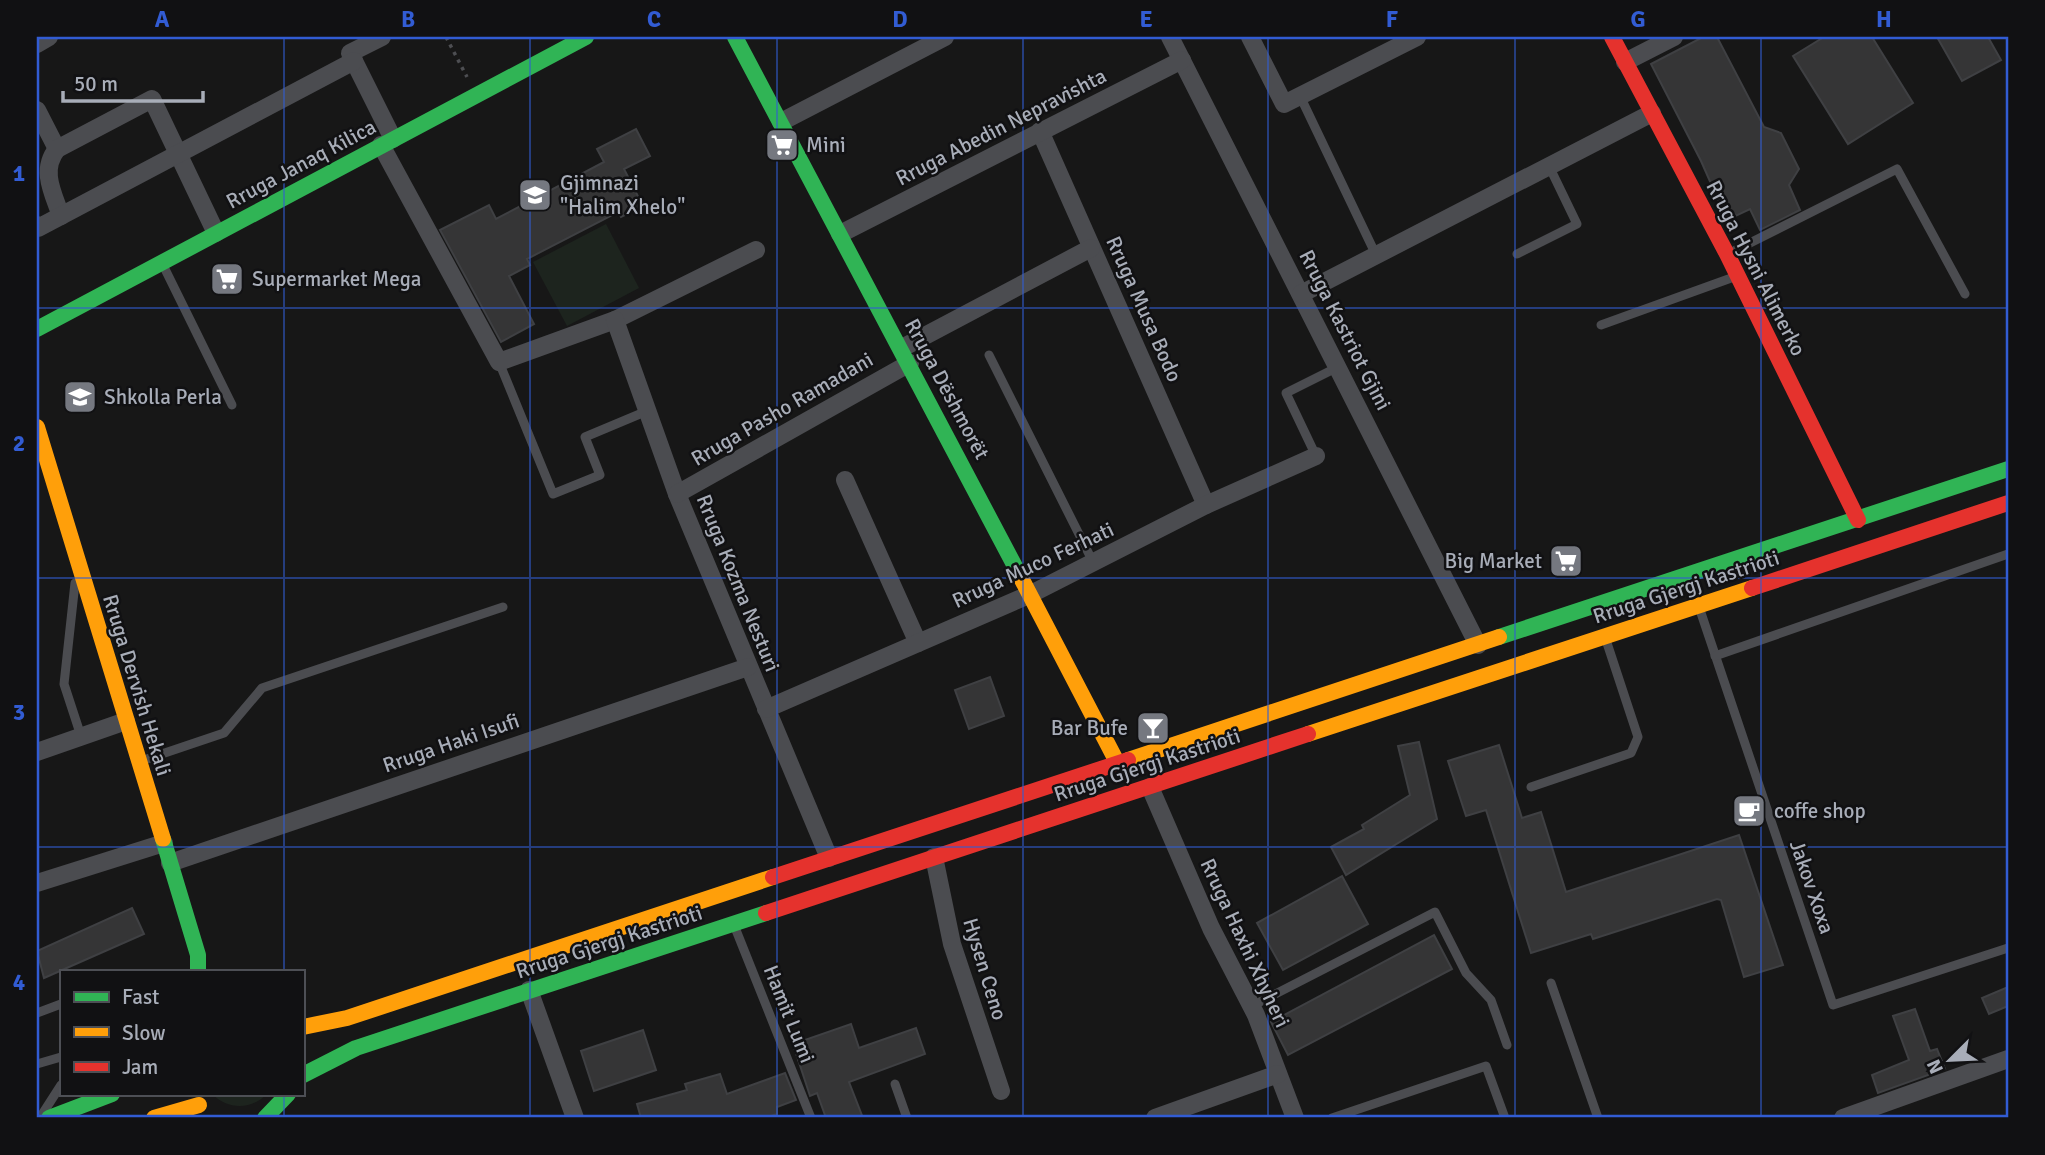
<svg xmlns="http://www.w3.org/2000/svg" width="2045" height="1155" font-family="Signika,sans-serif">
  <style>
    .green { fill: #1d241e }
    .building { fill: #353536; stroke: #3f4043; stroke-width: 2 }
    .lines { fill: none; stroke-linecap: round; stroke-linejoin: round }
    .path { stroke: #4d4e52; stroke-width: 3.5; stroke-dasharray: 3.5 5; stroke-linecap: butt }
    .lane { stroke: #4b4c50; stroke-width: 9 }
    .street { stroke: #4b4c50; stroke-width: 18 }
    .fast { stroke: #30b455; stroke-width: 16 }
    .slow { stroke: #ff9f0a; stroke-width: 16 }
    .jam { stroke: #e5322d; stroke-width: 16 }
    .grid { fill: none; stroke: #325cd3; stroke-width: 2; stroke-opacity: 0.55 }
    .labels { text-anchor: middle; stroke-width: 5; stroke-linejoin: round; paint-order: stroke }
    .street-label { font-size: 21px; fill: #a8adb8; stroke: #111113 }
    .poi-label { font-size: 21px; fill: #a8adb8; stroke: #111113; text-anchor: start }
    .neatline { fill: none; stroke: #325cd3; stroke-width: 2.5 }
    .grid-label { font-size: 23px; text-anchor: middle; font-weight: bold; fill: #325cd3 }
  </style>
  <rect width="100%" height="100%" fill="#171717"/>
  <g class="green">
    <path d="M606 224 639 288 567 326 533 262Z"/>
    <path d="M212 1094H267C251 1110 228 1110 212 1094Z"/>
  </g>
  <g class="building">
    <path d="M1703 37H1717L1764 127 1781 133 1799 169 1789 185 1800 210 1760 230 1750 209 1727 220 1701 161 1651 64Z"/>
    <path d="M1824 37H1872L1913 103 1848 144 1793 56Z"/>
    <path d="M1937 37H1988L2001 60 1962 81Z"/>
    <path d="M636 129 650 156 624 169 643 206 621 217 618 212 527 259 530 265 509 276 534 324 501 342 440 230 489 205 496 219 604 162 597 149Z"/>
    <path d="M990 677 1004 716 969 729 955 690Z"/>
    <path d="M1419 742 1437 819 1346 875 1331 847 1364 829 1362 825 1410 795 1398 746Z"/>
    <path d="M1499 745 1522 818 1541 812 1566 892 1739 835 1783 965 1744 977 1721 900 1717 899 1593 939 1591 934 1531 953 1486 810 1466 816 1448 761Z"/>
    <path d="M1342 876 1368 924 1283 970 1257 923Z"/>
    <path d="M132 908 144 934 44 978 37 951Z"/>
    <path d="M1434 935 1452 969 1288 1055 1271 1022Z"/>
    <path d="M2008 987V1006L1989 1014 1982 998Z"/>
    <path d="M1915 1009 1930 1051 1937 1049 1945 1069 1878 1093 1872 1075 1909 1060 1893 1016Z"/>
    <path d="M851 1024 859 1048 916 1028 925 1054 849 1082 863 1118H826L817 1093 810 1096 793 1044Z"/>
    <path d="M643 1030 656 1070 594 1091 581 1051Z"/>
    <path d="M785 1073 796 1100 777 1107V1114L765 1118H641L637 1104 687 1090 685 1084 720 1074 727 1094Z"/>
  </g>
  <g class="lines">
    <path class="path" d="M446 37 467 77"/>
    <g class="lane">
      <path d="M1300 96 1376 255"/>
      <path d="M1517 254 1577 224 1549 166"/>
      <path d="M1728 254 1897 169 1965 294"/>
      <path d="M163 265 232 405"/>
      <path d="M1601 325 1734 277"/>
      <path d="M989 355 1093 562"/>
      <path d="M499 362 553 494 600 475 585 437 647 411"/>
      <path d="M1316 456 1286 393 1338 367"/>
      <path d="M75 583 64 684 81 736"/>
      <path d="M1699 607 1833 1005 2008 948"/>
      <path d="M1715 656 2008 554"/>
      <path d="M141 761 224 733 262 688 503 607"/>
      <path d="M1531 787 1631 753 1638 737 1606 640"/>
      <path d="M734 925 811 1118"/>
      <path d="M1551 983 1598 1118"/>
      <path d="M1252 1006 1435 912 1466 973 1491 1000 1507 1045"/>
      <path d="M37 1013 61 1004"/>
      <path d="M37 1064 61 1057"/>
      <path d="M895 1084 907 1118"/>
      <path d="M43 1113 61 1085"/>
      <path d="M1332 1118 1486 1066 1505 1118"/>
    </g>
    <g class="street">
      <path d="M382 37 350 53 393 139"/>
      <path d="M1170 37 1478 645"/>
      <path d="M1250 37 1284 104 1417 37"/>
      <path d="M37 44 49 37"/>
      <path d="M1625 62 1674 37"/>
      <path d="M37 110 57 149"/>
      <path d="M781 122 945 37"/>
      <path d="M1040 131 1206 505"/>
      <path d="M381 145 499 362 615 320 756 250"/>
      <path d="M61 216C53 193 40 170 57 149L152 99 216 233"/>
      <path d="M37 225 38 228 354 61"/>
      <path d="M840 234 1182 60"/>
      <path d="M1301 294 1652 113"/>
      <path d="M615 320 677 494 829 858"/>
      <path d="M902 348 1091 248"/>
      <path d="M845 480 918 643"/>
      <path d="M677 494 910 363"/>
      <path d="M766 709 1031 594 1206 505 1316 456"/>
      <path d="M37 752 126 721"/>
      <path d="M1150 787 1211 928 1256 1015 1295 1118"/>
      <path d="M934 857 952 944 1001 1091"/>
      <path d="M170 863 748 667"/>
      <path d="M37 883 164 843"/>
      <path d="M529 990 575 1118"/>
      <path d="M1155 1118 1278 1074"/>
      <path d="M1843 1118 2008 1059"/>
    </g>
    <g class="fast">
      <path d="M735 37 1019 574"/>
      <path d="M37 329 586 37"/>
      <path d="M1499 637 2008 469"/>
      <path d="M163 839 198 955V971"/>
      <path d="M303 1075 356 1048 766 913"/>
      <path d="M49 1118 112 1094"/>
      <path d="M265 1118 288 1094"/>
    </g>
    <g class="slow">
      <path d="M37 427 163 839"/>
      <path d="M1019 574 1118 764"/>
      <path d="M1308 734 1752 588"/>
      <path d="M1128 760 1499 637"/>
      <path d="M303 1027 347 1018 773 877"/>
      <path d="M154 1118 199 1105"/>
    </g>
    <g class="jam">
      <path d="M1612 37 1727 254 1858 520"/>
      <path d="M1752 588 2008 503"/>
      <path d="M773 877 1128 760"/>
      <path d="M766 913 1308 734"/>
    </g>
  </g>
  <path class="grid" d="M284 37V971M530 37V1118M777 37V1118M1023 37V1118M1268 37V1118M1515 37V1118M1761 37V1118M37 308H2008M37 578H2008M37 847H2008M284 1094V1118"/>
  <defs>
    <symbol id="supermarket-square" viewBox="-11 -11 22 22"><rect x="-9" y="-9" width="18" height="18" rx="4" fill="#757880" stroke="#111113"/><path d="M-6-5.5h2.5l.6 2H6L4.5 2H-2.5L-4.4-4H-6ZM-1.5 3.2a1.3 1.3 0 1 0 .1 0ZM3 3.2a1.3 1.3 0 1 0 .1 0Z" fill="#fff"/></symbol>
    <symbol id="school-square" viewBox="-11 -11 22 22"><rect x="-9" y="-9" width="18" height="18" rx="4" fill="#757880" stroke="#111113"/><path d="M0-5L7-2L0 1L-7-2ZM-4 1L0 2.5L4 1V4Q0 6-4 4Z" fill="#fff"/></symbol>
    <symbol id="bar-square" viewBox="-11 -11 22 22"><rect x="-9" y="-9" width="18" height="18" rx="4" fill="#757880" stroke="#111113"/><path d="M-6-5H6L.8 .8V4.5H3.5V6h-7V4.5H-.8V.8Z" fill="#fff"/></symbol>
    <symbol id="cafe-square" viewBox="-11 -11 22 22"><rect x="-9" y="-9" width="18" height="18" rx="4" fill="#757880" stroke="#111113"/><path d="M-5.5-4.5H6V0H3Q3 3.5 0 3.5H-2.5Q-5.5 3.5-5.5 0ZM3-3.2v2h1.7v-2ZM-6 4.5H4V6H-6Z" fill="#fff"/></symbol>
  </defs>
  <g fill-rule="evenodd">
    <use href="#supermarket-square" x="763" y="126" width="38" height="38"/>
    <use href="#school-square" x="516" y="176" width="38" height="38"/>
    <use href="#supermarket-square" x="208" y="260" width="38" height="38"/>
    <use href="#school-square" x="61" y="378" width="38" height="38"/>
    <use href="#supermarket-square" x="1547" y="542" width="38" height="38"/>
    <use href="#bar-square" x="1134" y="709" width="38" height="38"/>
    <use href="#cafe-square" x="1730" y="792" width="38" height="38"/>
  </g>
  <g class="labels">
    <g class="street-label">
      <text transform="translate(1001 127) rotate(-27)" y="7">Rruga Abedin Nepravishta</text>
      <text transform="translate(301 164) rotate(-28)" y="7">Rruga Janaq Kilica</text>
      <text transform="translate(1756 268) rotate(63)" y="7">Rruga Hysni Alimerko</text>
      <text transform="translate(1144 309) rotate(66)" y="7">Rruga Musa Bodo</text>
      <text transform="translate(1345 330) rotate(63)" y="7">Rruga Kastriot Gjini</text>
      <text transform="translate(947 389) rotate(62)" y="7">Rruga Dëshmorët</text>
      <text transform="translate(782 409) rotate(-30)" y="7">Rruga Pasho Ramadani</text>
      <text transform="translate(1033 565) rotate(-25)" y="7">Rruga Muco Ferhati</text>
      <text transform="translate(738 583) rotate(68)" y="7">Rruga Kozma Nesturi</text>
      <text transform="translate(1686 587) rotate(-18)" y="7">Rruga Gjergj Kastrioti</text>
      <text transform="translate(137 685) rotate(73)" y="7">Rruga Dervish Hekali</text>
      <text transform="translate(451 743) rotate(-19)" y="7">Rruga Haki Isufi</text>
      <text transform="translate(1147 765) rotate(-18)" y="7">Rruga Gjergj Kastrioti</text>
      <text transform="translate(1812 887) rotate(71)" y="7">Jakov Xoxa</text>
      <text transform="translate(609 942) rotate(-18)" y="7">Rruga Gjergj Kastrioti</text>
      <text transform="translate(1245 943) rotate(65)" y="7">Rruga Haxhi Xhyheri</text>
      <text transform="translate(985 969) rotate(73)" y="7">Hysen Ceno</text>
      <text transform="translate(789 1014) rotate(68)" y="7">Hamit Lumi</text>
    </g>
    <g class="poi-label">
      <text x="806" y="152">Mini</text>
      <text x="560" y="190">Gjimnazi<tspan x="560" dy="24">"Halim Xhelo"</tspan></text>
      <text x="252" y="286">Supermarket Mega</text>
      <text x="104" y="404">Shkolla Perla</text>
      <text x="1542" y="568" text-anchor="end">Big Market</text>
      <text x="1128" y="735" text-anchor="end">Bar Bufe</text>
      <text x="1774" y="818">coffe shop</text>
    </g>
  </g>
  <rect width="2045" height="1155" fill="none" stroke="#111113" stroke-width="77"/>
  <rect x="60" y="970" width="245" height="126" fill="#111113" stroke="#4d4f55" stroke-width="2"/>
  <rect x="74" y="992" width="35" height="10" fill="#30b455" stroke="#4d4f55" stroke-width="2"/>
  <text x="122" y="1004" font-size="21" fill="#a8adb8">Fast</text>
  <rect x="74" y="1027" width="35" height="10" fill="#ff9f0a" stroke="#4d4f55" stroke-width="2"/>
  <text x="122" y="1040" font-size="21" fill="#a8adb8">Slow</text>
  <rect x="74" y="1062" width="35" height="10" fill="#e5322d" stroke="#4d4f55" stroke-width="2"/>
  <text x="122" y="1074" font-size="21" fill="#a8adb8">Jam</text>
  <g transform="translate(1950 1060) rotate(246)" stroke="#111113" stroke-width="5" paint-order="stroke">
  <path d="M0-5L12 26L0 18L-12 26Z" fill="#a8adb8"/>
  <text y="-10" font-size="19" font-weight="bold" text-anchor="middle" fill="#a8adb8">N</text>
  </g>
  <path d="M63 91v10h140v-10" fill="none" stroke="#a8adb8" stroke-width="3.5"/>
  <text x="74" y="91" font-size="21" fill="#a8adb8" stroke="#111113" stroke-width="5" paint-order="stroke">50 m</text>
  <rect x="38" y="38" width="1969" height="1078" class="neatline"/>
  <g class="grid-label">
    <text x="162" y="27">A</text>
    <text x="408" y="27">B</text>
    <text x="654" y="27">C</text>
    <text x="900" y="27">D</text>
    <text x="1146" y="27">E</text>
    <text x="1392" y="27">F</text>
    <text x="1638" y="27">G</text>
    <text x="1884" y="27">H</text>
    <text x="19" y="181">1</text>
    <text x="19" y="451">2</text>
    <text x="19" y="720">3</text>
    <text x="19" y="990">4</text>
  </g>
</svg>
